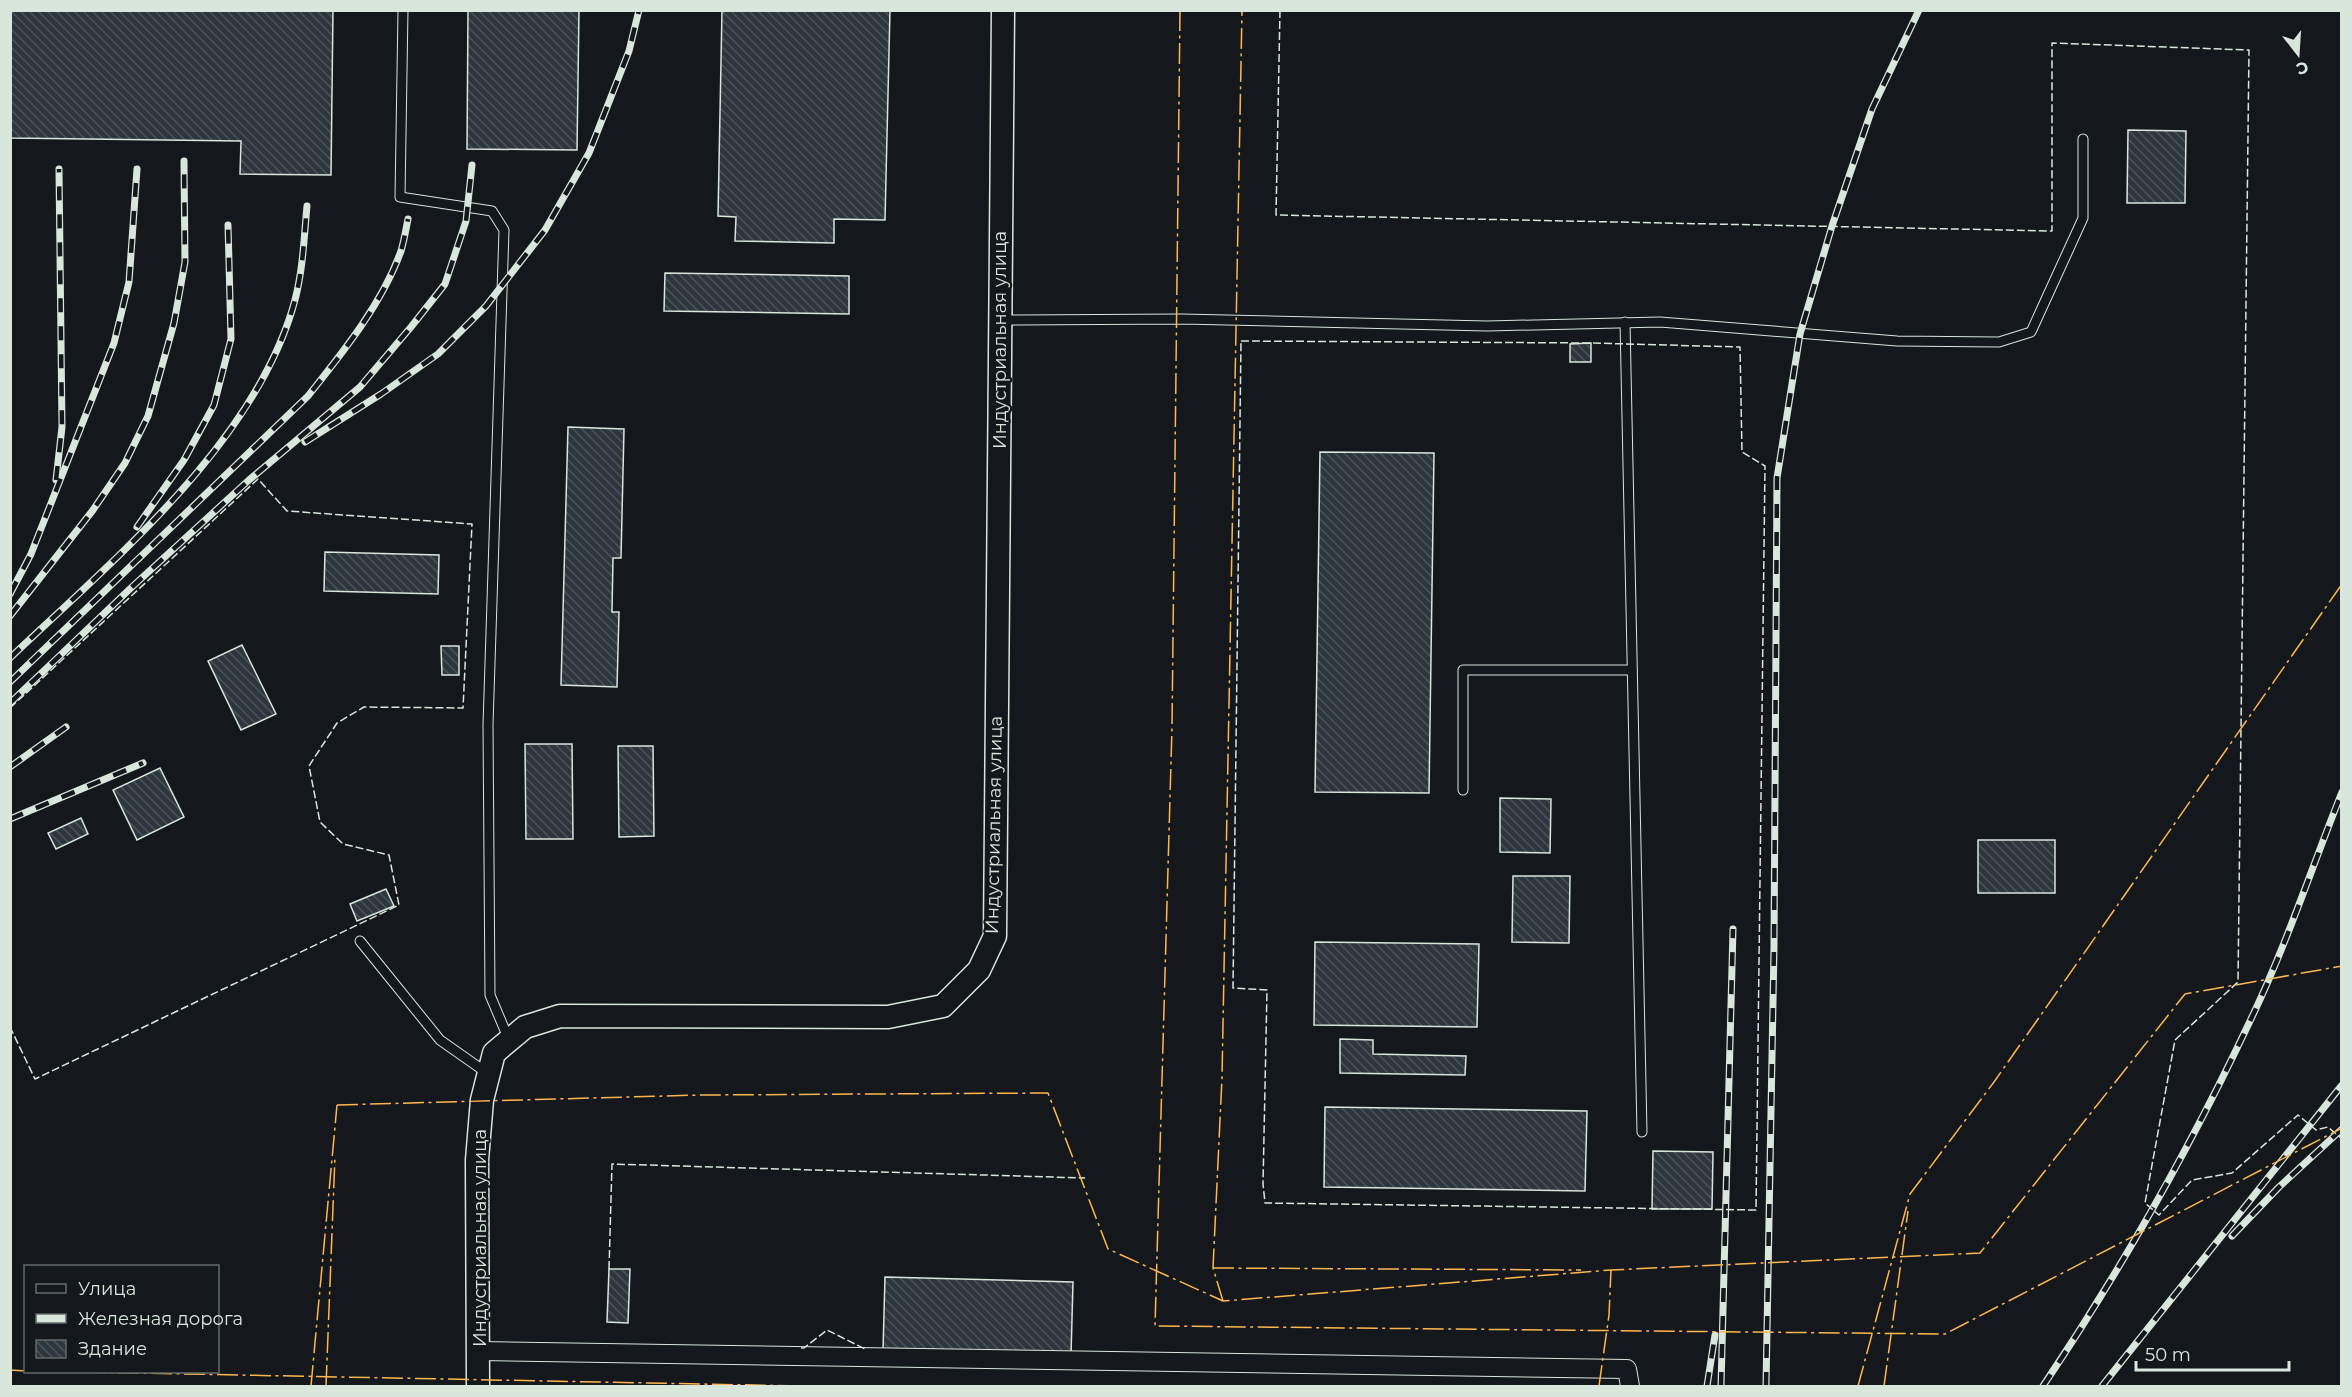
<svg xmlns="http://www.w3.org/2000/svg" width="2352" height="1397" font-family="Montserrat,sans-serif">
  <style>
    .building { fill: url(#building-back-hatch); stroke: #d8e6dc; stroke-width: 1.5 }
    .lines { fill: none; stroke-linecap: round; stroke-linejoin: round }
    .service-casing { stroke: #d8e6dc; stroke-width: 11 }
    .minor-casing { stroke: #d8e6dc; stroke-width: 20 }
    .tertiary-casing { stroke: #d8e6dc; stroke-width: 25 }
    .service { stroke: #14181c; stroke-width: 9 }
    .minor { stroke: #14181c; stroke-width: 18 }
    .tertiary { stroke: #14181c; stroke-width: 22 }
    .rail-casing { stroke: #d8e6dc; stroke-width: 7 }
    .rail { stroke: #14181c; stroke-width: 4.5; stroke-dasharray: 14; stroke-linecap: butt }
    .fence { stroke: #d8e6dc; stroke-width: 1.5; stroke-dasharray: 8 3; stroke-linecap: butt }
    .power { stroke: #ffb74d; stroke-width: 1.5; stroke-dasharray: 21 4.5 3 4.5; stroke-linecap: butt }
    .labels { text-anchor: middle; stroke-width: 4.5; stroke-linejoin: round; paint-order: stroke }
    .street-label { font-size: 18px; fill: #d8e6dc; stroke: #14181c }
  </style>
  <defs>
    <pattern id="building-back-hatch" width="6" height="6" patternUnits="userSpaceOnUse" patternTransform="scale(1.5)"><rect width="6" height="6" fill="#2c363c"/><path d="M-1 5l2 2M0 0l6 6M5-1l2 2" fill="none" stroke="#4a5358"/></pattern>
  </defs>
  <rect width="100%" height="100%" fill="#14181c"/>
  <g class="building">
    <path d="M10 10H333L331 175 240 174 241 141 10 138Z"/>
    <path d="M468 10H579L577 150 467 149Z"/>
    <path d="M722 10H890L885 220 834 219V243L735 241 736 217 718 216Z"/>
    <path d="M2128 130 2186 131 2185 203H2127Z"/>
    <path d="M665 273 849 276V314L664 311Z"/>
    <path d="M1591 343V362H1570V344Z"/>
    <path d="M568 427 624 429 621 558H613L612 612H619L617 687 561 685Z"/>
    <path d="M1320 452 1434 453 1429 793 1315 792Z"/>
    <path d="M325 552 439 555 438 594 324 591Z"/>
    <path d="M242 645 276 714 241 730 208 661Z"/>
    <path d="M441 646H459V675H442Z"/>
    <path d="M525 744H572L573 839H526Z"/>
    <path d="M618 746H653L654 836 619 837Z"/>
    <path d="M160 768 184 817 137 840 113 790Z"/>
    <path d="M1500 798 1551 799 1550 853 1500 852Z"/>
    <path d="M81 818 88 834 56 849 48 833Z"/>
    <rect x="1978" y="840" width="77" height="53"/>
    <path d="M1513 876H1570L1569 943 1512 942Z"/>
    <path d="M386 889 394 906 357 921 350 904Z"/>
    <path d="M1315 942 1479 944 1477 1027 1314 1025Z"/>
    <path d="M1340 1039 1373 1040V1054L1466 1056 1465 1075 1340 1073Z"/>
    <path d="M1325 1107 1587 1111 1585 1191 1324 1187Z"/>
    <path d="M1653 1151 1713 1152 1712 1209H1652Z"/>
    <path d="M609 1269H630L628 1323 607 1322Z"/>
    <path d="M885 1277 1073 1282 1071 1355 883 1350Z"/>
  </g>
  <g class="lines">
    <defs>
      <g id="service">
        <path d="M403 10 400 197 492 211 504 230 488 725 490 995 509 1040"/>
        <path d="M1000 320 1182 319 1487 326 1660 322 1897 341 1999 342 2031 332 2083 218V139"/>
        <path d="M1625 322 1642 1132"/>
        <path d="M1463 790V670H1632"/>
        <path d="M360 941 440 1040 487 1073"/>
      </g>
      <path id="minor" d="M479 1351 1627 1369 1630 1386"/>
      <path id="tertiary" d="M478 1386 477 1160 482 1100 494 1053 525 1027 560 1016 888 1017 943 1006 979 970 995 936 1003 10"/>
    </defs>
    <use href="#service" class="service-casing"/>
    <use href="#minor" class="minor-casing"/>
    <use href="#tertiary" class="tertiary-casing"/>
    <use href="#service" class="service"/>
    <use href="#minor" class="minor"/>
    <use href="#tertiary" class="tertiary"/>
    <defs>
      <g id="rail">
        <path d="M305 442 381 394 438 354 486 306 545 230 589 153 629 51 639 10"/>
        <path d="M56 480 62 427 59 169"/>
        <path d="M137 527 184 460 214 405 231 339 228 225"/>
        <path d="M10 594 31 554 114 343 129 282 137 169"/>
        <path d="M10 616 93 510 125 463 148 416 174 323 185 262 184 161"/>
        <path d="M10 658C113 560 257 442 295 300 303 269 304 238 307 206"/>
        <path d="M10 682 308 396C343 352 382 304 401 251 404 241 406 229 408 219"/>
        <path d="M10 703 133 586 249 480 360 387 411 327 445 284 466 221 472 165"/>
        <path d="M10 767 66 727"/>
        <path d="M10 819 143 763"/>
        <path d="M2232 1236 2279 1187 2342 1129"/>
        <path d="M1707 1386 1715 1335"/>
        <path d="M1721 1386 1733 929"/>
        <path d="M1766 1386 1774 947 1777 478 1800 334 1832 226 1872 109 1919 10"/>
        <path d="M2043 1386C2121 1270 2191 1146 2251 1019 2286 946 2312 867 2342 792"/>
        <path d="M2102 1386 2342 1085"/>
      </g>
    </defs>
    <use href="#rail" class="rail-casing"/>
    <use href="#rail" class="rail"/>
    <g class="fence">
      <path d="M1280 10 1276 215 2052 231V43L2249 50 2238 982 2175 1040 2145 1203 2159 1215 2192 1180 2232 1173 2298 1115 2316 1130 2328 1127 2342 1139"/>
      <path d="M1241 341 1591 343 1740 347 1742 452 1765 466 1756 1210 1265 1203 1263 1184 1267 990 1233 988Z"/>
      <path d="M10 708 258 479 287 511 472 524 463 708 364 707 337 723 309 766 320 822 343 844 389 855 399 905 35 1079 10 1027"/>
      <path d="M609 1269 612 1164 1085 1178"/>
      <path d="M801 1348H804L827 1330 865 1349"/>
    </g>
    <g class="power">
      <path d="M1180 10 1172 727 1155 1326 1945 1334 2342 1128"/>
      <path d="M337 1105 701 1095 1048 1093 1108 1249 1223 1301 1611 1270 1980 1253 2185 994 2342 966"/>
      <path d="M1213 1268 1581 1270"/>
      <path d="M1223 1301 1213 1268 1222 1078 1242 10"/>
      <path d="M10 1370 26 1371"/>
      <path d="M85 1372 803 1386"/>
      <path d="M311 1386 337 1105"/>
      <path d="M326 1386 335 1156"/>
      <path d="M1599 1386 1609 1315 1611 1270"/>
      <path d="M1858 1386 1910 1194 1994 1082 2342 584"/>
      <path d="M1884 1386 1908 1211"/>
    </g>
  </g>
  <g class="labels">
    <g class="street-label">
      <text transform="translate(1000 340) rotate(-90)" y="6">Индустриальная улица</text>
      <text transform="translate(994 825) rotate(-89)" y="6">Индустриальная улица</text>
      <text transform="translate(480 1238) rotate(-90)" y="6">Индустриальная улица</text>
    </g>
  </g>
  <rect width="2352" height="1397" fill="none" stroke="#d8e6dc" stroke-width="24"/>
  <rect x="24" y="1265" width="195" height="108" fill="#14181c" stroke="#626a69" stroke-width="1.5"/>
  <rect x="36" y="1284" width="30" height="9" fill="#14181c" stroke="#626a69" stroke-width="1.5"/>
  <text x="78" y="1295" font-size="18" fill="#d8e6dc">Улица</text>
  <rect x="36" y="1314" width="30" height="9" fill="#d8e6dc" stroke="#626a69" stroke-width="1.5"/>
  <text x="78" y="1325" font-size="18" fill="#d8e6dc">Железная дорога</text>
  <rect x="36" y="1340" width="30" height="18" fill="url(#building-back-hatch)" stroke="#626a69" stroke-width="1.5"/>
  <text x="78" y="1355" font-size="18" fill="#d8e6dc">Здание</text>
  <g transform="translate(2298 54) rotate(163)" stroke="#14181c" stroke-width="4.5" paint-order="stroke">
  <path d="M0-4.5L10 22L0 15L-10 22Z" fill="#d8e6dc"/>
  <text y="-9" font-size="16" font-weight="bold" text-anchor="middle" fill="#d8e6dc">С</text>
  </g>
  <path d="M2136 1361v9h153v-9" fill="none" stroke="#d8e6dc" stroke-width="3"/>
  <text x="2145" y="1361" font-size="18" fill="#d8e6dc" stroke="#14181c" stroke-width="4.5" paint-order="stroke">50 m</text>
</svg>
